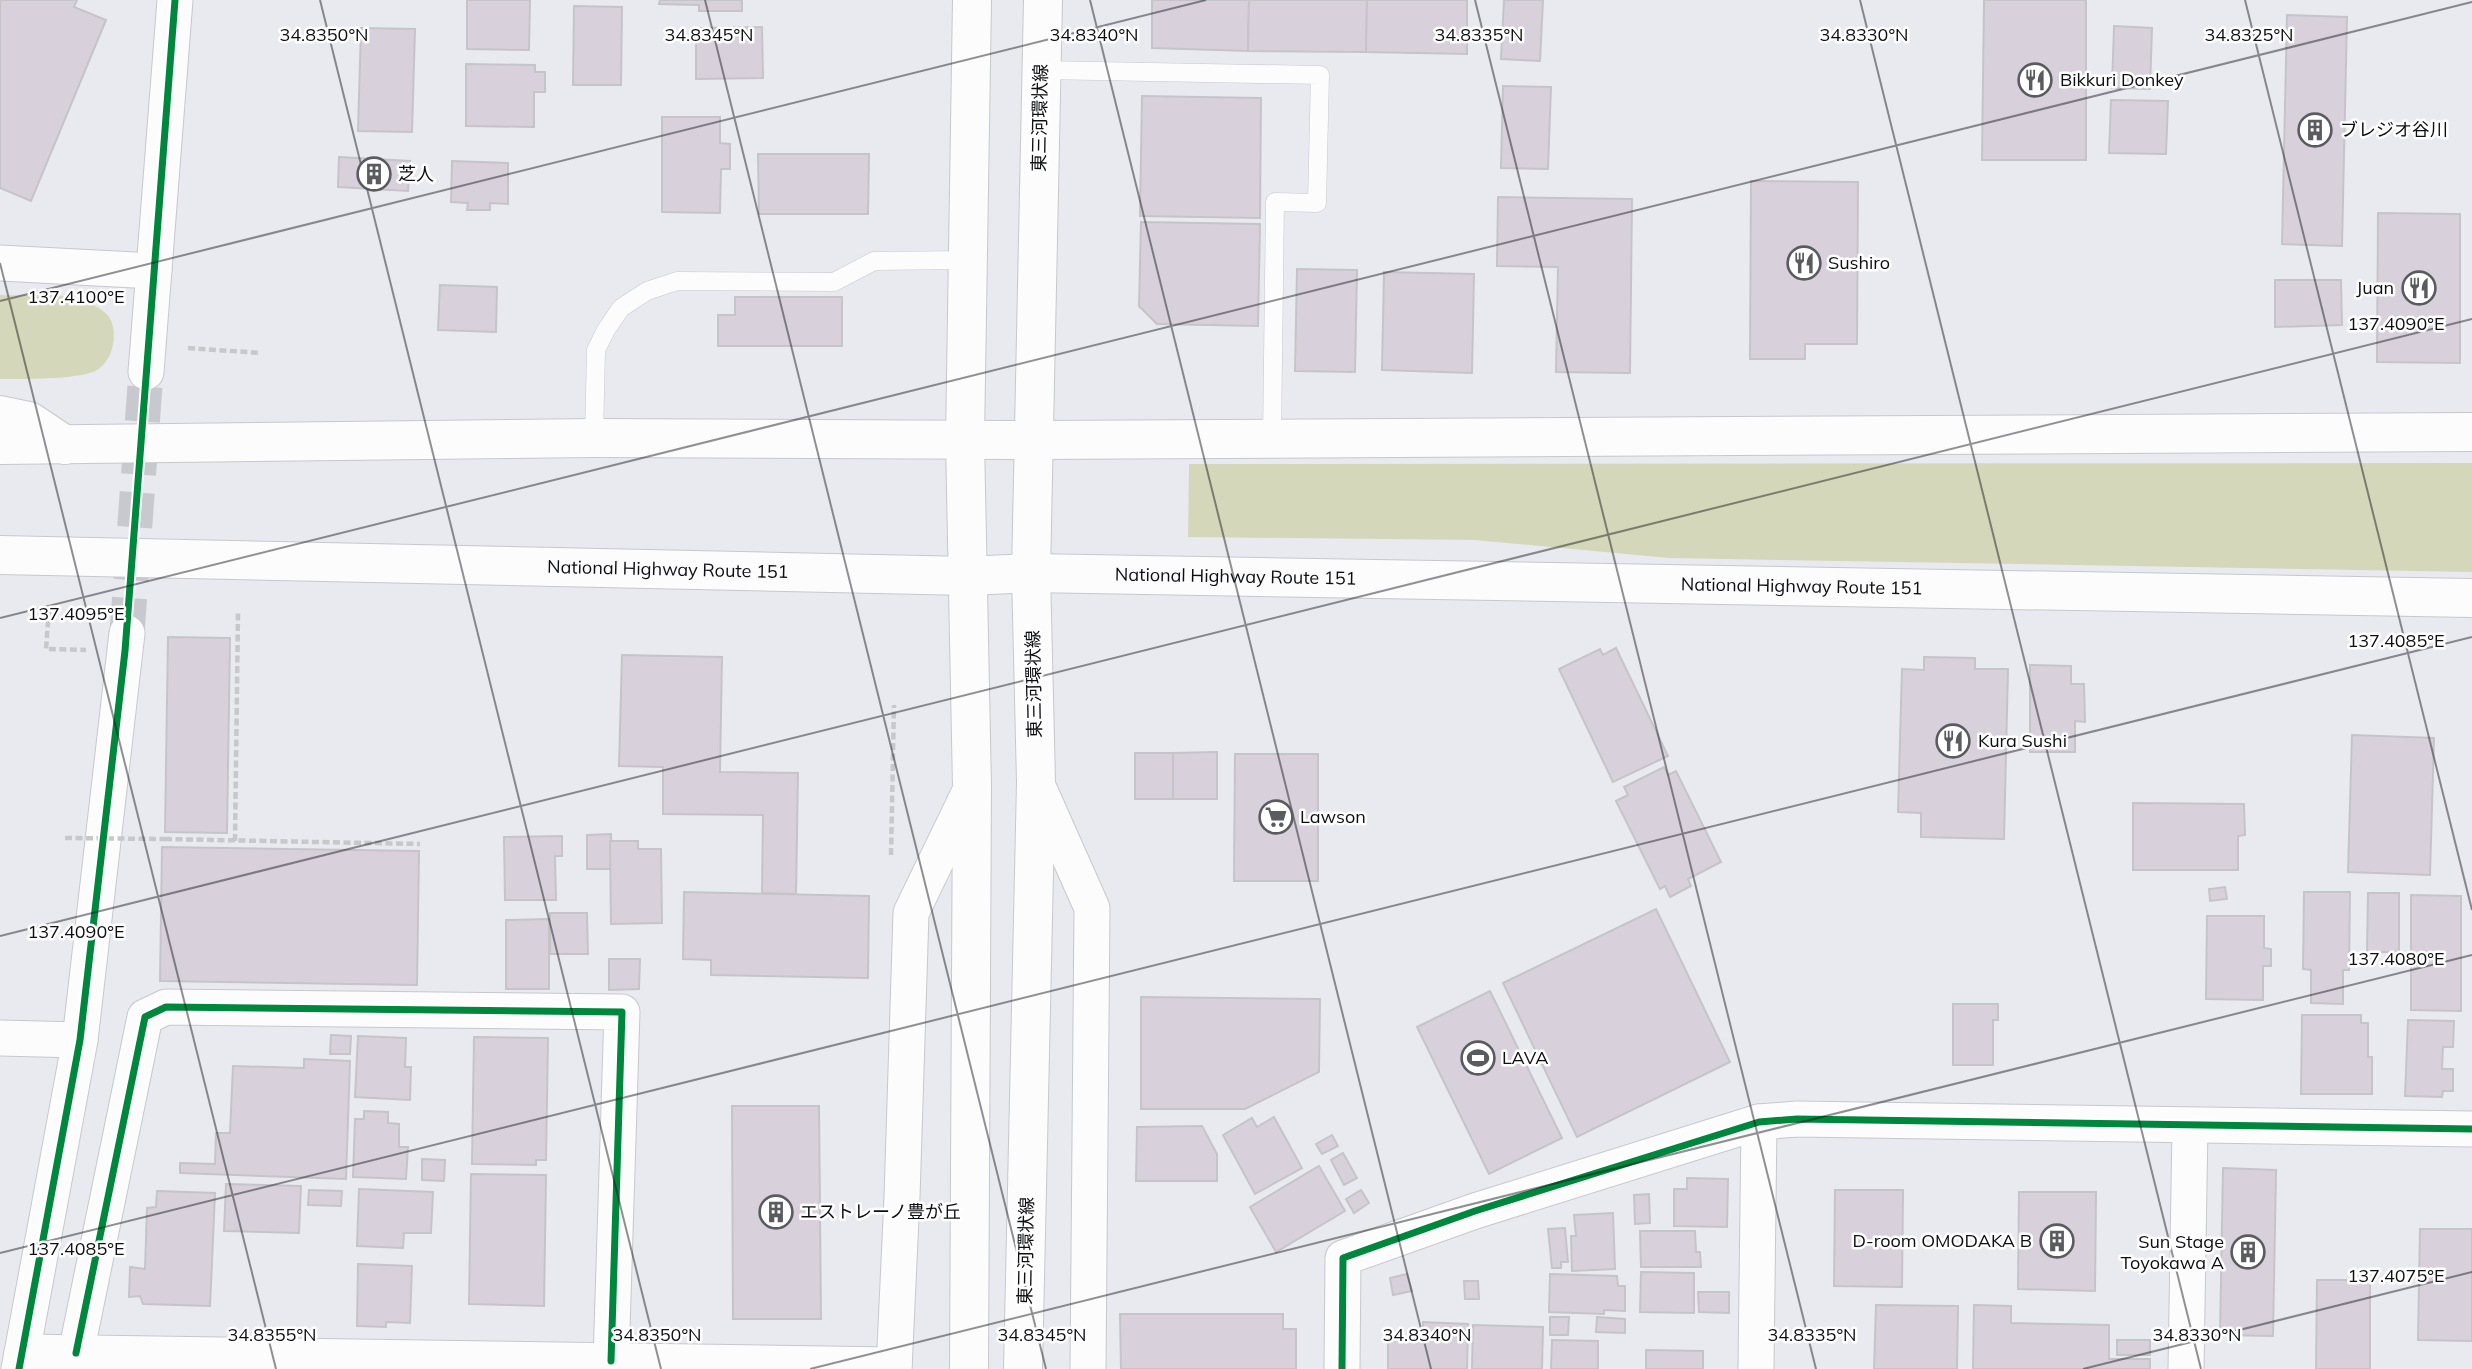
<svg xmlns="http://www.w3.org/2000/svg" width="2472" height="1369" font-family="Mulish,'Noto Sans JP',sans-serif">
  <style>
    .green { fill: #d5d7bb }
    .building { fill: #d8d1dc; stroke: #c5c4c8; stroke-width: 2 }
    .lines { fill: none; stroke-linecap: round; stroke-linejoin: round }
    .minor-tunnel { stroke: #c8c9cf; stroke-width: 35; stroke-dasharray: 35 18; stroke-linecap: butt }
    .service-casing { stroke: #c7c8cc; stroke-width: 19 }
    .minor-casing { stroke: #c7c8cc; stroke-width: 37 }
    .primary-casing { stroke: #c7c8cc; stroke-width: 40 }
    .trunk-casing { stroke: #c7c8cc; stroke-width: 40 }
    .motorway-casing { stroke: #c7c8cc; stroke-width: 40 }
    .path { stroke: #c7c8ca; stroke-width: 4.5; stroke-dasharray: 7 3.5; stroke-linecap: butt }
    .service { stroke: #fcfcfd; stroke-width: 18 }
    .minor { stroke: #fcfcfd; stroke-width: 35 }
    .primary { stroke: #fcfcfd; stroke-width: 38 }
    .trunk { stroke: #fcfcfd; stroke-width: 38 }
    .motorway { stroke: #fcfcfd; stroke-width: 38 }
    .path-bridge { stroke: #c7c8ca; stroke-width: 4.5; stroke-dasharray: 7 3.5; stroke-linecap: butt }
    .cycleway-casing { stroke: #fff; stroke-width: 11 }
    .cycleway { stroke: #00873e; stroke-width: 7 }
    .ticks { fill: none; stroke: #0d0e11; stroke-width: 2; stroke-opacity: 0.45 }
    .labels { text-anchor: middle; stroke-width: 5; stroke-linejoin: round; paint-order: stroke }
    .poi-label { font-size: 18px; fill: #0d0e11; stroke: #fff; text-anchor: start }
    .street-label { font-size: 18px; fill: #0d0e11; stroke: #fff }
    .ticks-label { font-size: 18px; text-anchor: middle; fill: #0d0e11; stroke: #fff; stroke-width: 5; stroke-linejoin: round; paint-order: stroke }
  </style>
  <rect width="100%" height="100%" fill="#e9eaf0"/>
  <g class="green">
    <path d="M0 295C20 296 58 293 76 298 86 301 103 308 109 317 119 332 113 361 97 370 80 380 21 379 0 379Z"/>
    <path d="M2472 463V572L1669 558 1475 540 1188 537 1189 464Z"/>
  </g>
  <g class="building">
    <path d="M0 0H77L74 7 106 20 31 201 0 188Z"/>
    <path d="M467 0H530L529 50 467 49Z"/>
    <path d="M660 0H742V11H699V5L659 4Z"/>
    <path d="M1152 0H1249L1248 51 1152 48Z"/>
    <path d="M1249 0H1367L1366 52 1248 51Z"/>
    <path d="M1367 0H1467V54L1366 52Z"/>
    <path d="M1504 0H1543L1540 61 1501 59Z"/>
    <path d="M1984 0H2086V160H1982Z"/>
    <path d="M574 6 622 7 621 85H573Z"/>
    <path d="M2287 15 2347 17 2342 246 2282 244Z"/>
    <path d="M2114 26 2152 28 2150 89 2112 88Z"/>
    <path d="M762 27 763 78 696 79V28Z"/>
    <path d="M361 28 415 29 412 132 358 131Z"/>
    <path d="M466 64 535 65V72H545V92H534V127L466 126Z"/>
    <path d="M1503 86 1551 87 1548 169 1501 168Z"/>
    <path d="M1142 96 1261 98 1260 218 1140 216Z"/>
    <path d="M2111 100 2168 101 2166 154 2109 153Z"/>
    <path d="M662 117H720V143L730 144V169H721L720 213 662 212Z"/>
    <path d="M758 154H869L868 214H759Z"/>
    <path d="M339 157 410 161 408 191 338 187Z"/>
    <path d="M452 161 508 163V204L490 203V210H467L468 203 451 202Z"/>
    <path d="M1751 181 1858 182 1857 344H1805V359H1750Z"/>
    <path d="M1498 197 1632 199 1630 373 1556 372 1558 267 1497 266Z"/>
    <path d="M2378 213 2460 214V363L2377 362Z"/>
    <path d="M1141 222 1260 224 1258 326 1157 324 1139 306Z"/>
    <path d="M1297 269 1357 270 1355 372 1295 371Z"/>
    <path d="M1384 272 1474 274 1472 373 1382 370Z"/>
    <path d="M2275 280H2341L2342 325 2275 327Z"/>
    <path d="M440 285 497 287 496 332 438 330Z"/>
    <path d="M735 297H842V346H718V315H735Z"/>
    <path d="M168 637 230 638 227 833 165 832Z"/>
    <path d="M1616 648 1668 756 1613 782 1559 669 1600 649 1603 655Z"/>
    <path d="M622 655 722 657 720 772 798 773 796 894 762 893 763 815 663 814V767L619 766Z"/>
    <path d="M1924 657 1975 658V669H2008L2004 839 1921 837V813L1898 812 1902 669 1924 670Z"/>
    <path d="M2030 665 2071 666V684H2084L2085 722 2075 721V752H2030Z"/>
    <path d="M2352 735 2434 738 2430 875 2348 872Z"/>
    <path d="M1217 752V799H1173V753Z"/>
    <rect x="1135" y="753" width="38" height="46"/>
    <path d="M1235 754H1318V881H1234Z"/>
    <path d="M1664 767 1668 775 1676 771 1721 862 1688 879 1691 886 1670 897 1665 886 1660 889 1616 801 1628 795 1624 787Z"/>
    <path d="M2133 803 2244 804 2245 835 2238 836V870H2133Z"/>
    <path d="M611 834V869H587V835Z"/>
    <path d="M562 836V856H555L556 900H505L504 837Z"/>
    <path d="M610 841H638V849H661L662 923 611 924Z"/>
    <path d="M162 847 419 851 417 985 160 981Z"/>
    <path d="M2225 887 2227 899 2210 901 2209 889Z"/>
    <path d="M684 892 869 896 868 978 711 975V960L683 959Z"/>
    <path d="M2304 892H2350L2349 970H2343V1004L2311 1003V970L2303 969Z"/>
    <path d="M2368 893H2399V952H2367Z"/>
    <path d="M2411 895 2461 896V1011L2411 1010Z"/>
    <path d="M1656 909 1730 1062 1577 1137 1503 983Z"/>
    <path d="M550 913H587L588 954H550Z"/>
    <path d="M2207 916H2264V948L2271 949V966H2263V1000L2206 999Z"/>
    <path d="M549 919V989H506V920Z"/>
    <path d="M609 959H640L639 989 609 990Z"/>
    <path d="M1490 991 1562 1138 1489 1174 1417 1027Z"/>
    <path d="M1141 997 1320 999 1319 1072 1245 1109H1141Z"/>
    <path d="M1953 1004H1998V1020H1993V1065H1953Z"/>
    <path d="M2302 1015H2361V1023H2368V1057H2372V1094H2301Z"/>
    <path d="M2408 1020 2454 1021 2453 1047H2443L2442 1069H2453V1091H2443L2442 1097 2405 1096Z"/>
    <path d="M331 1035 351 1036 350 1054H330Z"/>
    <path d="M358 1036 406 1038 405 1067H411L410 1100 355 1097Z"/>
    <path d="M474 1037 548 1038 546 1160H536V1165L472 1164Z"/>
    <path d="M304 1059 350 1061 346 1179 180 1173V1163L215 1164 216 1133H230L233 1066 304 1068Z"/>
    <path d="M732 1106H819L821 1319H733Z"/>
    <path d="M364 1111 388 1112V1123L399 1124V1147H408L406 1179 353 1177 355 1119H364Z"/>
    <path d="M1274 1117 1302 1168 1255 1194 1223 1135 1252 1118 1257 1127Z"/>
    <path d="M1202 1126 1217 1154V1181H1136L1137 1127Z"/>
    <path d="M1332 1135 1338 1146 1322 1154 1316 1144Z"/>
    <path d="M1343 1153 1357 1178 1344 1185 1331 1160Z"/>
    <path d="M422 1159 445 1160 444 1181 422 1180Z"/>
    <path d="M1319 1166 1345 1211 1276 1252 1250 1207Z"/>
    <path d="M2223 1168 2276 1170 2273 1336 2220 1335Z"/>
    <path d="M471 1174 546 1175 544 1306 469 1304Z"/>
    <path d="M1687 1178 1728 1179 1727 1227 1674 1226V1189H1687Z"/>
    <path d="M226 1184 301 1186 299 1233 224 1231Z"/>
    <path d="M359 1189 433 1192 431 1233H404L403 1248 357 1246Z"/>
    <path d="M309 1190 342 1191 341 1206 308 1205Z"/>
    <path d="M1361 1190 1369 1203 1354 1213 1346 1199Z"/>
    <path d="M1835 1190H1903L1902 1287 1834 1286Z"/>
    <path d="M157 1191 215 1193 210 1306 143 1304 140 1296 129 1297 130 1267 145 1269 147 1208 156 1207Z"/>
    <path d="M2019 1192H2096L2095 1291 2018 1289Z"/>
    <path d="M1649 1194 1650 1223 1635 1224 1634 1195Z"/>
    <path d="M1613 1213 1615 1269 1572 1271 1571 1236H1576L1574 1215Z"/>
    <path d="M1565 1228 1568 1262H1561V1268H1552L1548 1229Z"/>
    <path d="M2420 1229H2472V1341L2418 1340Z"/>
    <path d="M1640 1231H1695L1696 1252H1700L1701 1267H1641Z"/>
    <path d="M358 1264 412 1266 410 1323 386 1322V1327L357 1326Z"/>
    <path d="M1641 1272 1694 1273V1313L1640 1312Z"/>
    <path d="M1407 1274 1412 1291 1393 1295 1390 1278Z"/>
    <path d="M1550 1274 1617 1276 1618 1286H1625V1311L1604 1310V1314L1549 1312Z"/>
    <path d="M2317 1280H2370V1369H2316Z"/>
    <path d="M1464 1281H1478L1479 1299H1465Z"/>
    <path d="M1698 1292H1729V1313L1699 1312Z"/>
    <path d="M1876 1305 1958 1306 1957 1369H1874Z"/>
    <path d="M1974 1305 2011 1306V1323L2109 1325V1359H2150V1369H1973Z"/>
    <path d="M1120 1314H1283V1329H1296V1369H1121Z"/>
    <path d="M1550 1317H1569L1568 1335H1550Z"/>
    <path d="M1597 1317 1625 1319V1333L1596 1332Z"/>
    <path d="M1423 1322 1468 1324 1467 1369H1388V1339L1411 1340V1330H1423Z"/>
    <path d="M1473 1325 1543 1327 1542 1369H1472Z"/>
    <path d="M1552 1340 1598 1341V1369H1551Z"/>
    <rect x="2117" y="1340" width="33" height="15"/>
    <path d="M1646 1350 1703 1351V1369H1646Z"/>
  </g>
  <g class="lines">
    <path class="minor-tunnel" d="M127 633 146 372"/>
    <defs>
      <g id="service">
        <path d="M1041 70 1320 75 1317 203 1275 202 1272 439"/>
        <path d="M594 438 596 350 606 330 621 308 647 291 677 281 834 282 874 261 967 260"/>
      </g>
      <g id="minor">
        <path d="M0 263 154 271"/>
        <path d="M146 372 175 0"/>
        <path d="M1036 782 1092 908 1088 1369"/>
        <path d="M0 1038 80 1040"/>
        <path d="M22 1352 894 1365"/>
        <path d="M76 1353 145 1017 166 1007 622 1012 611 1361"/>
        <path d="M19 1369 80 1040 127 633"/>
        <path d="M894 1369 902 1197 911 913 972 787"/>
        <path d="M1342 1369 1343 1258 1475 1211 1759 1122 1797 1119 2472 1129"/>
        <path d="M1756 1369 1759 1122"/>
        <path d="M2186 1369 2190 1126"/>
      </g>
      <g id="primary">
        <path d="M969 1369 972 787 965 440 972 0"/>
        <path d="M1023 1369 1036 782 1031 573 1043 0"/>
      </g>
      <g id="trunk">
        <path d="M0 445 594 438 1032 440 2472 432"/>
        <path id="s1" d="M0 555 968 576 1031 573 2472 598"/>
      </g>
      <path id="motorway" d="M0 415 29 421 65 445"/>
    </defs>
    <use href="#service" class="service-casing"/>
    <use href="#minor" class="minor-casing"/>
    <use href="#primary" class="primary-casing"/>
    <use href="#trunk" class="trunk-casing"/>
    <use href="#motorway" class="motorway-casing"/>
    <g class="path">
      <path d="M188 348 261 353"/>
      <path d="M49 610 46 649 86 650"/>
      <path d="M165 839 420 844"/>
      <path d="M235 841 238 613"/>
      <path d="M891 855 894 705"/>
    </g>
    <use href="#service" class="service"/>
    <use href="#minor" class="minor"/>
    <use href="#primary" class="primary"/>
    <use href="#trunk" class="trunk"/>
    <use href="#motorway" class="motorway"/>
    <path class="path-bridge" d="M65 838 165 839"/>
    <defs>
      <g id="cycleway">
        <path d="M76 1353 145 1017 166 1007 622 1012 611 1361"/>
        <path d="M19 1369 80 1040 125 651 175 0"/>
        <path d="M1342 1369 1343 1258 1475 1211 1759 1122 1797 1119 2472 1129"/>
      </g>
    </defs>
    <use href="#cycleway" class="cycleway-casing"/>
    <use href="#cycleway" class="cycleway"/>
  </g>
  <path class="ticks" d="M320 0 661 1369M705 0 1046 1369M1090 0 1431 1369M1475 0 1816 1369M1860 0 2201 1369M2245 0 2472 910M0 263 276 1369M0 301 1206 0M0 618 2472 2M0 936 2472 319M0 1253 2472 637M810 1369 2472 955M2083 1369 2472 1272"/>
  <defs>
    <symbol id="restaurant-ring" viewBox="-11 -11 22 22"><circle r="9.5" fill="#fff" stroke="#5a5b5f" stroke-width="1.5"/><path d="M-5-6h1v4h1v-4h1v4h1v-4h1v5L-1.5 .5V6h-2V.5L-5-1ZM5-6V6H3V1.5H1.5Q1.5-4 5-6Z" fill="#5a5b5f"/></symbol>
    <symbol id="building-ring" viewBox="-11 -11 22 22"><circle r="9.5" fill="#fff" stroke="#5a5b5f" stroke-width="1.5"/><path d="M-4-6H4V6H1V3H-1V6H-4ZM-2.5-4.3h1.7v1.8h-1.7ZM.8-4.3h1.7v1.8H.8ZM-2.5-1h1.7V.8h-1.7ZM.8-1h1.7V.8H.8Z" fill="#5a5b5f"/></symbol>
    <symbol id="supermarket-ring" viewBox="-11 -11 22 22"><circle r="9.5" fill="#fff" stroke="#5a5b5f" stroke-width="1.5"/><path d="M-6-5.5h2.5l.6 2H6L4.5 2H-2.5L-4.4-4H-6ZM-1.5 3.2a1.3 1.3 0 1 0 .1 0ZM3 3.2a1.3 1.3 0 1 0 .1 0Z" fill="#5a5b5f"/></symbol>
    <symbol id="stadium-ring" viewBox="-11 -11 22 22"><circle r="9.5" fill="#fff" stroke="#5a5b5f" stroke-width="1.5"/><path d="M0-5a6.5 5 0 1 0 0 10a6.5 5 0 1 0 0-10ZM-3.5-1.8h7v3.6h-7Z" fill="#5a5b5f"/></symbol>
  </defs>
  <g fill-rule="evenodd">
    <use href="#restaurant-ring" x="2016" y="61" width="38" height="38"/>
    <use href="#building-ring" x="2296" y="111" width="38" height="38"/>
    <use href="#building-ring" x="355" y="155" width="38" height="38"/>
    <use href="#restaurant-ring" x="1785" y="244" width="38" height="38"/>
    <use href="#restaurant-ring" x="2400" y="269" width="38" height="38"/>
    <use href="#restaurant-ring" x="1934" y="722" width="38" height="38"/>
    <use href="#supermarket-ring" x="1257" y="798" width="38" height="38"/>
    <use href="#stadium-ring" x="1459" y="1039" width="38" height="38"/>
    <use href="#building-ring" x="757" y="1193" width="38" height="38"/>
    <use href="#building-ring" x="2038" y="1222" width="38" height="38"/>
    <use href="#building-ring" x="2229" y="1233" width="38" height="38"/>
  </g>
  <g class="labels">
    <g class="poi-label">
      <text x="2060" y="86">Bikkuri Donkey</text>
      <text x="2340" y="136">ブレジオ谷川</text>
      <text x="398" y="180">芝人</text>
      <text x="1828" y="269">Sushiro</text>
      <text x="2394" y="294" text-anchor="end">Juan</text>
      <text x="1978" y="747">Kura Sushi</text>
      <text x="1300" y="823">Lawson</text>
      <text x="1502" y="1064">LAVA</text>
      <text x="800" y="1218">エストレーノ豊が丘</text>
      <text x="2032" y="1247" text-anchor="end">D-room OMODAKA B</text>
      <text x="2224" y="1248" text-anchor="end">Sun Stage<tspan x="2224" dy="21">Toyokawa A</tspan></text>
    </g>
    <g class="street-label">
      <text transform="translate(1040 118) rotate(-89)" y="6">東三河環状線</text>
      <text dy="6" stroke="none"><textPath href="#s1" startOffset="668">National Highway Route 151</textPath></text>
      <text dy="6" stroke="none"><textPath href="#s1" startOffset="1236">National Highway Route 151</textPath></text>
      <text dy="6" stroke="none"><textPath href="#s1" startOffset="1802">National Highway Route 151</textPath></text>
      <text transform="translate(1034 684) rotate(-91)" y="6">東三河環状線</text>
      <text transform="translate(1026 1251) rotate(-89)" y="6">東三河環状線</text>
    </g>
  </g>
  <g class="ticks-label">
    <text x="324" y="41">34.8350°N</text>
    <text x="709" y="41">34.8345°N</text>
    <text x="1094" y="41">34.8340°N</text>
    <text x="1479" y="41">34.8335°N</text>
    <text x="1864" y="41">34.8330°N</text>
    <text x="2249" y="41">34.8325°N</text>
    <text x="76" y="303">137.4100°E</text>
    <text x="2396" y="330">137.4090°E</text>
    <text x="76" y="620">137.4095°E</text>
    <text x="2396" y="647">137.4085°E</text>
    <text x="76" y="938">137.4090°E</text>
    <text x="2396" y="965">137.4080°E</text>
    <text x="76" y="1255">137.4085°E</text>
    <text x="2396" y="1282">137.4075°E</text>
    <text x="272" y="1341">34.8355°N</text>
    <text x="657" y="1341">34.8350°N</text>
    <text x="1042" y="1341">34.8345°N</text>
    <text x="1427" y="1341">34.8340°N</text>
    <text x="1812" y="1341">34.8335°N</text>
    <text x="2197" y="1341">34.8330°N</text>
  </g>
</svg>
